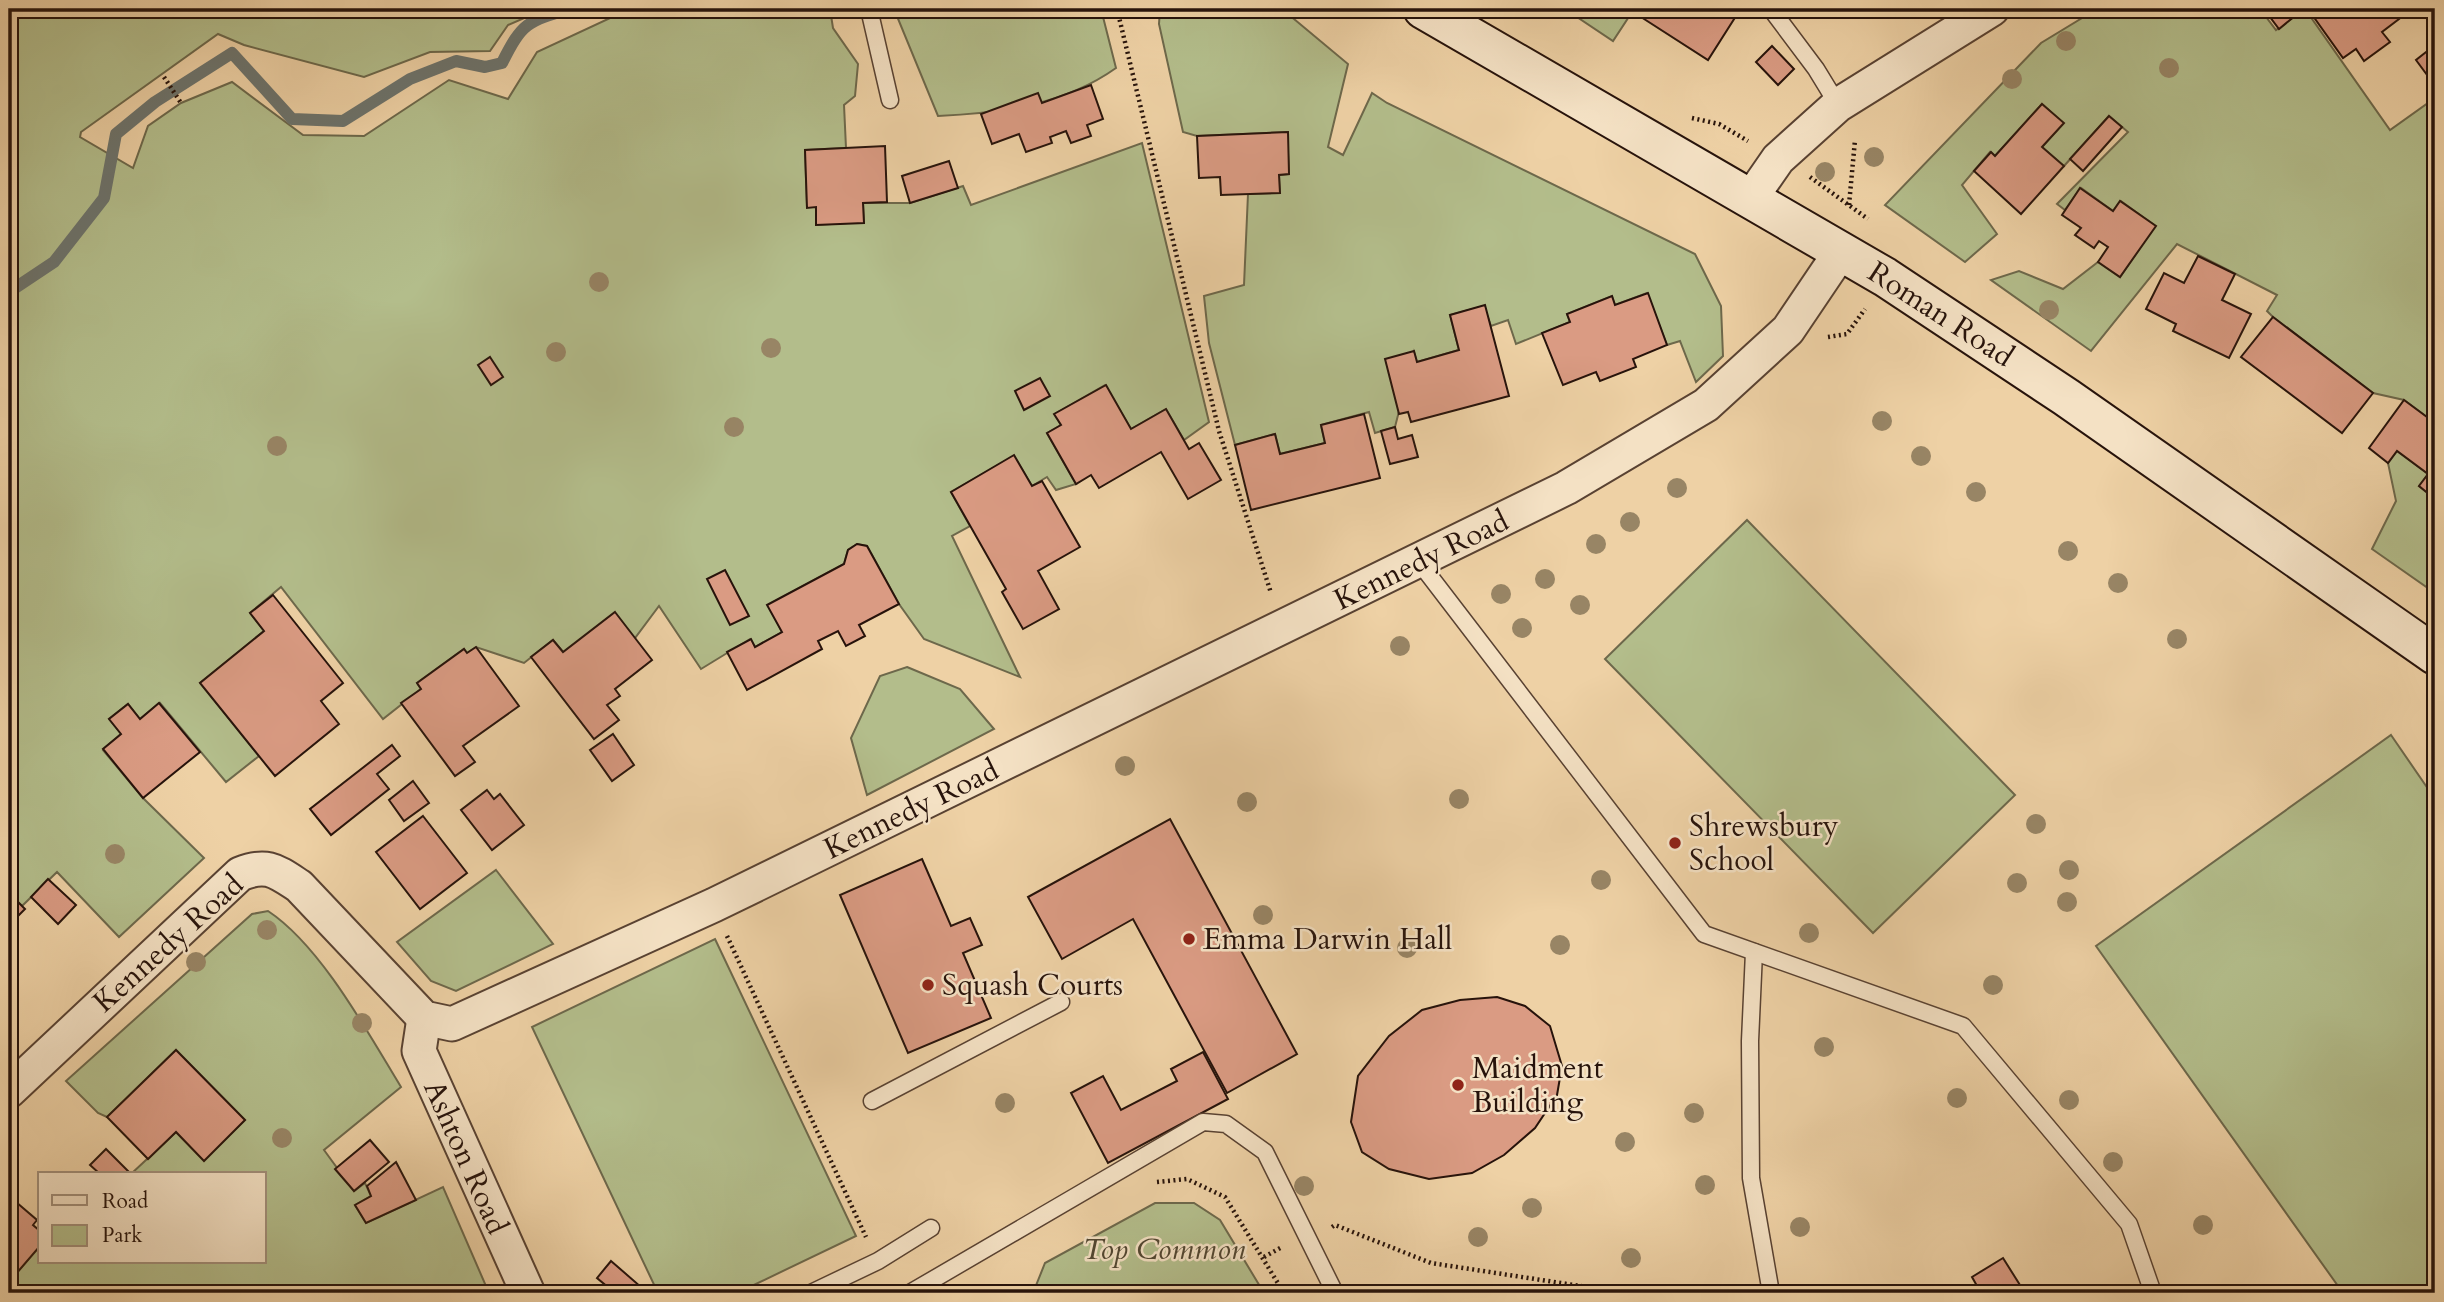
<svg xmlns="http://www.w3.org/2000/svg" width="2444" height="1302" font-family="Cardo,serif">
  <style>
    .green { fill: #b3bd8b; stroke: #6d684b; stroke-width: 2 }
    .lines { fill: none; stroke-linecap: round; stroke-linejoin: round }
    .stream { stroke: #6d746d; stroke-width: 12 }
    .building { fill: #da9b83; stroke: #27130b; stroke-width: 2 }
    .service-casing { stroke: #594232; stroke-width: 19 }
    .minor-casing { stroke: #594232; stroke-width: 37 }
    .secondary-casing { stroke: #27130b; stroke-width: 42 }
    .path { stroke: #27130b; stroke-width: 4.5; stroke-dasharray: 2 3.5; stroke-linecap: butt }
    .service { stroke: #f4e1c4; stroke-width: 16 }
    .minor { stroke: #f4e1c4; stroke-width: 33 }
    .secondary { stroke: #f4e1c4; stroke-width: 38 }
    .tree { fill: #988565 }
    .poi-dot { fill: #8f2418; stroke: #f4e1c4; stroke-width: 2.5 }
    .labels { text-anchor: middle; stroke-width: 5; stroke-linejoin: round; paint-order: stroke }
    .street-label { font-size: 30px; fill: #27130b; stroke: #f4e1c4 }
    .poi-label { font-size: 30px; fill: #27130b; stroke: #f4e1c4; text-anchor: start }
    .park-label { font-size: 30px; font-style: italic; fill: #514631; stroke: #f4e1c4 }
  </style>
  <rect width="100%" height="100%" fill="#eed1a5"/>
  <filter id="stains"><feTurbulence type="fractalNoise" baseFrequency=".00286" numOctaves="4"/><feColorMatrix values="0 0 0 0 .2 0 0 0 0 .09 0 0 0 0 .02 0 0 0 .5 -.17"/></filter>
  <radialGradient id="worn" r=".72"><stop offset=".6" stop-color="#630" stop-opacity="0"/><stop offset="1" stop-color="#630" stop-opacity=".3"/></radialGradient>
  <g class="green">
    <path d="M9 9H545L508 25 490 51 430 52 364 77 244 45 218 34 81 132 80 137 133 168 148 126 181 103 232 82 303 135 364 136 449 80 508 99 537 52 621 13 623 9H830L833 28 858 64 855 96 844 105 846 148 805 150 807 207H816V225L864 222 863 203H910L963 186 971 205 1142 143 1209 422 1184 440 1166 409 1131 429 1105 385 1055 414 1061 425 1047 433 1076 484 1056 490 1047 477 1032 486 1014 456 951 492 970 526 952 536 1020 677 924 639 899 604 867 546 857 544 848 550 844 564 768 605 782 632 755 647 750 639 701 669 659 606 635 638 563 652 553 640 524 663 476 647 467 653 464 649 417 683 421 689 383 719 281 587 250 613 264 631 200 683 259 756 226 782 160 703 140 719 128 704 109 719 121 734 103 750 143 798 204 858 119 937 57 872 22 906 9 893Z"/>
    <path d="M894 9H1101L1116 68C1064 105 1001 113 938 116Z"/>
    <path d="M1160 9H1282L1348 64 1328 147 1343 155 1372 93 1387 103 1695 254 1721 306 1723 356 1696 382 1680 341 1667 345 1647 293 1615 305 1612 296 1567 314 1570 322 1516 344 1508 320 1491 326 1484 306 1450 315 1459 350 1417 362 1414 352 1395 427 1375 433 1369 412 1321 425 1325 443 1280 454 1275 434 1235 445 1209 343 1204 296 1244 285 1248 194 1280 193 1279 175 1289 174 1287 132 1197 136 1183 132 1159 24Z"/>
    <path d="M1565 9H1634L1613 41Z"/>
    <path d="M2097 9H2260L2276 30 2305 9 2390 130 2435 98V423L2404 400 2373 393 2273 317 2267 311 2277 295 2177 244 2091 351 1991 280 2019 271 2063 289 2098 262 2120 277 2155 226 2121 201 2113 211 2081 188 2065 210 2057 204 2128 132 2109 116 2064 166 2042 147 2063 123 2042 104 1995 156 1990 152 1962 185 1997 234 1965 262 1885 205 2041 43Z"/>
    <path d="M2397 451 2428 474 2419 486 2435 499V593L2372 549 2396 501 2388 463Z"/>
    <path d="M1747 520 2015 795 1873 933 1605 659Z"/>
    <path d="M907 667 960 689 994 729 867 795 851 738 880 676Z"/>
    <path d="M2391 735 2435 799V1293H2343L2096 946Z"/>
    <path d="M496 870 553 944 456 991 431 981 397 942Z"/>
    <path d="M268 911C321 946 368 1033 401 1087L324 1150 354 1191 365 1183 371 1196 355 1205 366 1223 443 1187 489 1293H9V1282L40 1246V1262H264V1174H131L176 1132 204 1160 245 1120 176 1050 107 1117 98 1113 66 1081 252 914Z"/>
    <path d="M715 939 856 1236 737 1293H658L532 1027Z"/>
    <path d="M1155 1203H1194L1220 1220 1264 1293H1033L1045 1263Z"/>
  </g>
  <g class="lines">
    <path class="stream" d="M9 292 54 262 104 198 116 134 155 102 232 53 292 119 343 121 410 79 456 61 485 67 502 63C522 23 527 21 570 9"/>
  </g>
  <g class="building">
    <path d="M1646 9H1726L1736 16 1708 60 1641 17Z"/>
    <path d="M2264 9H2300L2301 11 2279 29Z"/>
    <path d="M2308 9H2392L2399 19 2382 32 2390 42 2364 61 2356 49 2343 58Z"/>
    <path d="M2435 45V82L2433 83 2416 60Z"/>
    <path d="M1772 46 1794 69 1778 85 1756 62Z"/>
    <path d="M1091 85 1103 119 1087 125 1091 136 1071 143 1066 131 1050 137 1052 143 1026 152 1019 134 992 144 981 114 1038 93 1042 103Z"/>
    <path d="M2042 104 2064 123 2042 147 2064 166 2021 214 1974 171 1991 152 1995 156Z"/>
    <path d="M2109 116 2122 127 2083 171 2070 159Z"/>
    <path d="M1288 132 1289 174 1279 175 1280 193 1221 195 1220 177 1199 178 1197 136Z"/>
    <path d="M885 146 887 202 863 203 864 223 816 225V207L807 208 805 150Z"/>
    <path d="M949 161 958 188 910 203 902 176Z"/>
    <path d="M2080 188 2113 211 2120 201 2156 226 2120 277 2098 262 2108 247 2099 241 2094 248 2075 235 2081 228 2062 215Z"/>
    <path d="M2198 256 2235 274 2222 300 2251 314 2229 358 2173 331 2176 324 2146 309 2164 273 2184 283Z"/>
    <path d="M1648 293 1667 345 1633 359 1636 367 1600 381 1596 372 1563 385 1542 333 1570 322 1567 314 1612 296 1615 305Z"/>
    <path d="M1485 305 1509 396 1411 422 1408 412 1399 414 1385 359 1414 351 1417 362 1459 350 1450 315Z"/>
    <path d="M2273 317 2373 393 2342 433 2241 357Z"/>
    <path d="M490 357 503 377 491 385 478 365Z"/>
    <path d="M1040 378 1050 396 1024 410 1015 391Z"/>
    <path d="M1106 385 1131 429 1166 409 1189 449 1199 443 1221 480 1188 499 1161 452 1099 488 1091 475 1076 484 1047 433 1061 425 1054 414Z"/>
    <path d="M2404 400 2435 423V499L2419 486 2428 474 2397 451 2388 463 2369 448Z"/>
    <path d="M1364 414 1380 478 1251 510 1235 445 1275 434 1280 454 1325 443 1321 425Z"/>
    <path d="M1395 427 1398 439 1412 435 1418 457 1390 464 1381 431Z"/>
    <path d="M1014 455 1032 486 1042 481 1080 547 1038 571 1059 609 1023 629 1002 592 1006 589 951 492Z"/>
    <path d="M857 544 867 546 899 604 859 625 865 636 846 646 838 631 818 641 822 649 747 690 727 652 751 639 755 647 782 632 767 605 844 564 848 550Z"/>
    <path d="M725 570 749 616 730 625 707 579Z"/>
    <path d="M273 595 343 683 321 701 339 724 275 776 200 683 264 631 250 613Z"/>
    <path d="M615 612 652 660 615 689 620 696 607 705 619 720 594 739 531 657 553 640 563 652Z"/>
    <path d="M476 647 519 706 463 746 475 762 455 776 401 703 421 689 417 683 464 649 467 653Z"/>
    <path d="M159 703 200 752 143 798 103 749 121 734 109 719 128 704 140 719Z"/>
    <path d="M613 734 634 765 612 781 590 750Z"/>
    <path d="M392 745 400 756 377 774 389 789 331 835 310 809Z"/>
    <path d="M413 781 429 803 404 821 389 800Z"/>
    <path d="M487 790 494 799 500 794 524 825 492 850 461 810Z"/>
    <path d="M423 816 467 873 420 909 376 852Z"/>
    <path d="M1170 819 1297 1054 1227 1093 1133 919 1062 959 1028 897Z"/>
    <path d="M922 859 951 926 970 918 982 945 963 953 991 1018 908 1053 840 895Z"/>
    <path d="M48 879 76 905 58 924 31 897Z"/>
    <path d="M9 893 25 909 9 925Z"/>
    <path d="M1497 997 1525 1006 1550 1026 1562 1066 1557 1095 1535 1128 1504 1155 1472 1173 1429 1179 1389 1169 1362 1152 1351 1122 1358 1076 1389 1036 1422 1010 1460 1000Z"/>
    <path d="M176 1050 245 1120 204 1161 176 1132 148 1159 107 1117Z"/>
    <path d="M1203 1052 1228 1099 1108 1163 1071 1093 1103 1076 1121 1110 1177 1081 1171 1069Z"/>
    <path d="M370 1140 389 1162 354 1191 335 1169Z"/>
    <path d="M106 1149 131 1174H100L90 1165Z"/>
    <path d="M396 1162 416 1200 366 1223 355 1205 371 1196 367 1186Z"/>
    <path d="M16 1202 37 1220 33 1225 40 1231V1246L9 1282V1211Z"/>
    <path d="M2003 1258 2025 1293H1981L1972 1277Z"/>
    <path d="M611 1261 641 1287 636 1293H615L597 1278Z"/>
  </g>
  <g class="lines">
    <defs>
      <g id="service">
        <path d="M869 9 890 100"/>
        <path d="M1771 9 1816 69 1838 105"/>
        <path d="M1419 562 1704 934 1963 1026 2129 1224 2153 1293"/>
        <path d="M1754 952 1750 1041 1751 1178 1771 1293"/>
        <path d="M872 1101 1061 1002"/>
        <path d="M811 1293 878 1261 931 1228"/>
        <path d="M910 1293 1203 1122 1226 1124 1265 1152 1335 1293"/>
      </g>
      <g id="minor">
        <path d="M1751 198 1778 159 1838 105 1992 9"/>
        <path d="M424 1018 419 1051 528 1293"/>
        <path d="M9 1091 240 874C267 863 276 871 299 886L424 1018 452 1024 714 905 1566 488 1706 405 1788 330 1842 250"/>
      </g>
      <path id="secondary" d="M1423 9 1885 277 2066 397 2435 655"/>
    </defs>
    <use href="#service" class="service-casing"/>
    <use href="#minor" class="minor-casing"/>
    <use href="#secondary" class="secondary-casing"/>
    <g class="path">
      <path d="M1117 9 1219 431 1271 593"/>
      <path d="M164 77 181 103"/>
      <path d="M1692 118 1719 124 1748 141"/>
      <path d="M1810 177 1868 219"/>
      <path d="M1849 205 1855 140"/>
      <path d="M1828 337 1847 334 1865 309"/>
      <path d="M727 936 866 1237"/>
      <path d="M1157 1182 1187 1179 1225 1197 1284 1293"/>
      <path d="M1332 1227 1335 1225 1431 1263 1626 1293"/>
      <path d="M1264 1257 1282 1247"/>
    </g>
    <use href="#service" class="service"/>
    <use href="#minor" class="minor"/>
    <use href="#secondary" class="secondary"/>
  </g>
  <g class="tree">
    <circle cx="2066" cy="41" r="10"/>
    <circle cx="2169" cy="68" r="10"/>
    <circle cx="2012" cy="79" r="10"/>
    <circle cx="1874" cy="157" r="10"/>
    <circle cx="1825" cy="172" r="10"/>
    <circle cx="599" cy="282" r="10"/>
    <circle cx="2049" cy="310" r="10"/>
    <circle cx="771" cy="348" r="10"/>
    <circle cx="556" cy="352" r="10"/>
    <circle cx="1882" cy="421" r="10"/>
    <circle cx="734" cy="427" r="10"/>
    <circle cx="277" cy="446" r="10"/>
    <circle cx="1921" cy="456" r="10"/>
    <circle cx="1677" cy="488" r="10"/>
    <circle cx="1976" cy="492" r="10"/>
    <circle cx="1630" cy="522" r="10"/>
    <circle cx="1596" cy="544" r="10"/>
    <circle cx="2068" cy="551" r="10"/>
    <circle cx="1545" cy="579" r="10"/>
    <circle cx="2118" cy="583" r="10"/>
    <circle cx="1501" cy="594" r="10"/>
    <circle cx="1580" cy="605" r="10"/>
    <circle cx="1522" cy="628" r="10"/>
    <circle cx="2177" cy="639" r="10"/>
    <circle cx="1400" cy="646" r="10"/>
    <circle cx="1125" cy="766" r="10"/>
    <circle cx="1459" cy="799" r="10"/>
    <circle cx="1247" cy="802" r="10"/>
    <circle cx="2036" cy="824" r="10"/>
    <circle cx="115" cy="854" r="10"/>
    <circle cx="2069" cy="870" r="10"/>
    <circle cx="1601" cy="880" r="10"/>
    <circle cx="2017" cy="883" r="10"/>
    <circle cx="2067" cy="902" r="10"/>
    <circle cx="1263" cy="915" r="10"/>
    <circle cx="267" cy="930" r="10"/>
    <circle cx="1809" cy="933" r="10"/>
    <circle cx="1560" cy="945" r="10"/>
    <circle cx="1407" cy="948" r="10"/>
    <circle cx="196" cy="962" r="10"/>
    <circle cx="1993" cy="985" r="10"/>
    <circle cx="362" cy="1023" r="10"/>
    <circle cx="1824" cy="1047" r="10"/>
    <circle cx="1957" cy="1098" r="10"/>
    <circle cx="2069" cy="1100" r="10"/>
    <circle cx="1005" cy="1103" r="10"/>
    <circle cx="1694" cy="1113" r="10"/>
    <circle cx="282" cy="1138" r="10"/>
    <circle cx="1625" cy="1142" r="10"/>
    <circle cx="2113" cy="1162" r="10"/>
    <circle cx="1705" cy="1185" r="10"/>
    <circle cx="1304" cy="1186" r="10"/>
    <circle cx="1532" cy="1208" r="10"/>
    <circle cx="2203" cy="1225" r="10"/>
    <circle cx="1800" cy="1227" r="10"/>
    <circle cx="1478" cy="1237" r="10"/>
    <circle cx="1631" cy="1258" r="10"/>
  </g>
  <g class="poi-dot">
    <circle cx="1675" cy="843" r="7"/>
    <circle cx="1189" cy="939" r="7"/>
    <circle cx="928" cy="985" r="7"/>
    <circle cx="1458" cy="1085" r="7"/>
  </g>
  <g class="labels">
    <g class="street-label">
      <text transform="translate(1941 314) rotate(33)" y="10">Roman Road</text>
      <text transform="translate(1421 560) rotate(-26)" y="10">Kennedy Road</text>
      <text transform="translate(911 809) rotate(-26)" y="10">Kennedy Road</text>
      <text transform="translate(168 943) rotate(-42)" y="10">Kennedy Road</text>
      <text transform="translate(466 1157) rotate(66)" y="10">Ashton Road</text>
    </g>
    <g class="poi-label">
      <text x="1689" y="836">Shrewsbury<tspan x="1689" dy="34">School</tspan></text>
      <text x="1203" y="949">Emma Darwin Hall</text>
      <text x="942" y="995">Squash Courts</text>
      <text x="1472" y="1078">Maidment<tspan x="1472" dy="34">Building</tspan></text>
    </g>
    <g class="park-label">
      <text x="1164" y="1259">Top Common</text>
    </g>
  </g>
  <rect width="2444" height="1302" fill="none" stroke="#eed1a5" stroke-width="35"/>
  <rect x="10" y="10" width="2423" height="1281" fill="none" stroke="#27130b" stroke-width="3.5"/>
  <rect x="18" y="18" width="2409" height="1267" fill="none" stroke="#27130b" stroke-width="2"/>
  <rect x="38" y="1172" width="228" height="91" fill="#f4e1c4" stroke="#a28f7a" stroke-width="2"/>
  <rect x="52" y="1195" width="35" height="10" fill="#f4e1c4" stroke="#a28f7a" stroke-width="2"/>
  <text x="102" y="1208" font-size="21" fill="#27130b">Road</text>
  <rect x="52" y="1225" width="35" height="21" fill="#b3bd8b" stroke="#a28f7a" stroke-width="2"/>
  <text x="102" y="1242" font-size="21" fill="#27130b">Park</text>
  <rect width="100%" height="100%" filter="url(#stains)"/>
  <rect width="100%" height="100%" fill="url(#worn)"/>
</svg>
